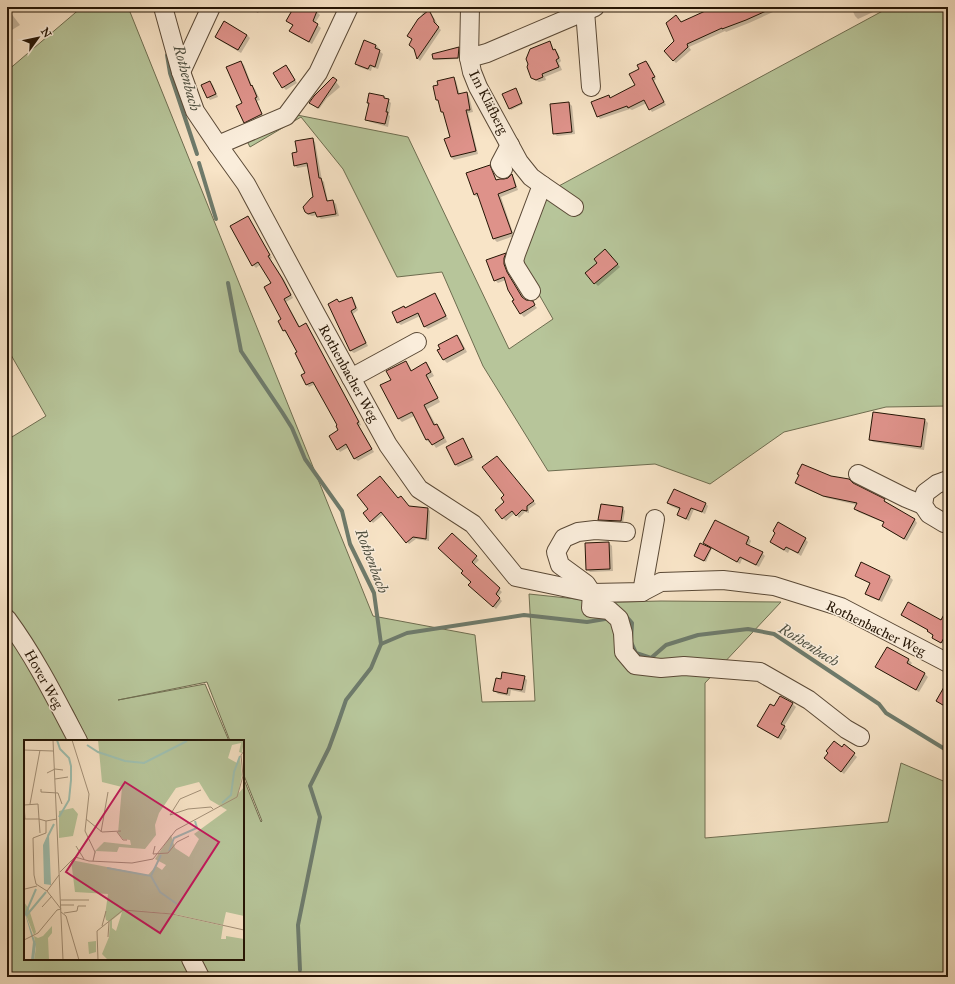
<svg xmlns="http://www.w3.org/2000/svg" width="955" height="984" font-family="'IM FELL Great Primer',serif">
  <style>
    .green { fill: #b7c59a; stroke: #6e6d50 }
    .shadow { fill: #0003 }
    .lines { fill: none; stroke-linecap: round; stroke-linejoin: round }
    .stream { stroke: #6e7b6c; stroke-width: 4 }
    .building { fill: #de928a; stroke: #251505 }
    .minor-casing { stroke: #5a4936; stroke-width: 20 }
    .minor { stroke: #faeddb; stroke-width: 18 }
    .labels { text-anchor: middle; stroke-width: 3; stroke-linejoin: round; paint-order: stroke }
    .street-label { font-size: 14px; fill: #251505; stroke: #faeddb }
    .water-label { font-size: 15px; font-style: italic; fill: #4f5041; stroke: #faeddb }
    .inset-river { fill: none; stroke: #9ebfb0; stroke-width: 2 }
    .inset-road { fill: none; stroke: #a49179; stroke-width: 1 }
    .view { fill: #c2185b; fill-opacity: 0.15; stroke: #c2185b; stroke-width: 2 }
    .inset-edge { fill: none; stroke: #251505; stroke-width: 2 }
  </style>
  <rect width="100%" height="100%" fill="#f8e4c7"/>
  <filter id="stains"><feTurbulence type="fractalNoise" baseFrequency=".005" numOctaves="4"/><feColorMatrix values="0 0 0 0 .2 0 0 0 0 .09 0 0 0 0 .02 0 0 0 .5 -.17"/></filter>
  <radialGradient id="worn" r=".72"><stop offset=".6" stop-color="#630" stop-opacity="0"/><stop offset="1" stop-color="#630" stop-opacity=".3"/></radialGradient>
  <g class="green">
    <path d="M82 7H128L373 616 475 635 482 702 535 701 529 594 586 600 618 602 661 601 781 602 705 683V838L888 822 901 763 948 783V977H206L197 959H243V777L261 822 262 821 243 773V741H230L207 682 118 700 205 684 229 741H88L72 709 17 642 71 741H25V959H187L196 977H7V440L46 416 7 348V71Z"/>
    <path d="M890 7H948V406L886 407 784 432 710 484 655 464 548 471 483 366 442 272 397 277 343 169 301 117 250 147 245 137 297 115 408 137 509 349 553 319 525 270 521 258 544 194Z"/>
  </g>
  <g class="shadow">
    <path d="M247 7H261L258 13Z"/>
    <path d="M295 7H307L317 12 320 15 315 23 321 28 312 44 293 34 290 31 293 26 287 21Z"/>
    <path d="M427 7 437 23 436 25 441 30 420 61 418 59 415 50 413 40 408 35Z"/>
    <path d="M714 7H784L749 23 726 32 725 31 689 47 691 50 676 63 673 60 676 41 682 23Z"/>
    <path d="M851 7H884L858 19 855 16Z"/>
    <path d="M7 8 20 25 7 33Z"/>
    <path d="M247 35 250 38 241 53 219 40 216 37Z"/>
    <path d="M549 42 552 45 554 50H555L558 53 561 61 559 63 562 70 545 77 546 80 539 82 535 80 532 77Z"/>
    <path d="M376 45 379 48 378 50 383 54 378 69 372 67 371 71 359 67 356 64Z"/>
    <path d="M458 49 460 50 459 59 435 60 434 59Z"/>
    <path d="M241 62 244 65 252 86 255 89 260 100 257 101 264 118 247 125 244 122Z"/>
    <path d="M646 62 649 64 656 79 654 81 666 105 652 112 650 109 647 103 632 110 630 109 600 119 598 116 609 97 611 98 636 86 640 69Z"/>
    <path d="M286 66 289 69 297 83 286 90 283 87 274 74Z"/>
    <path d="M333 78 340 87 327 98 319 109 311 104Z"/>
    <path d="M454 78 456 81 460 95 467 93 469 96 473 112 468 113 478 154 454 160 451 157V138L445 114 442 112 440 103 437 100Z"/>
    <path d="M210 82 213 85 218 97 210 100 208 97Z"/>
    <path d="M517 91 523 104 511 110 510 108Z"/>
    <path d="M384 97 391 103 389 115 390 116 388 127 370 122 366 119 370 104 368 102Z"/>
    <path d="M569 103 572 106 575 134 557 136 554 133Z"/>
    <path d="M312 139 315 142 322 180 324 182 328 202 333 201 336 204 339 216 321 219 317 215 312 216 309 215 305 212 314 198 309 166 297 168 295 165 298 153Z"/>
    <path d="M489 166 492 169 497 181 504 180 512 176 514 178 518 190 501 197 514 236 497 242 494 239 479 196 477 197 474 194Z"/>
    <path d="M250 220 272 258 270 259 285 281 293 298 286 302 300 327 306 324 308 327 361 425 359 426 374 452 358 461 355 459 349 447 340 452 338 449 339 431 338 426 315 384 309 387 307 385 306 373 298 352 287 333H286L284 331 279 322 282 320 273 284 261 264 256 268 253 265Z"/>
    <path d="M608 253 620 267 598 286 586 274Z"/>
    <path d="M505 254 508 256 507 262V268L510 276 525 300 532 302 537 308 524 317 521 314 514 302 515 301 506 280 498 283 495 280Z"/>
    <path d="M435 294 437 297 448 319 428 329 425 327 420 316 401 325 398 323 393 313 404 307 406 309Z"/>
    <path d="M351 298 354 300 358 310 353 314 368 346 354 353 351 351 329 304 340 303Z"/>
    <path d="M457 336 460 339 467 352 447 363 444 360 439 350Z"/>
    <path d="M406 362 409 366 412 371 426 363 429 367 434 376 428 379 440 402 427 409 436 425H437L440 428 447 442 436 448 432 442 430 443 426 440 414 416 402 422 399 419 381 386 392 380Z"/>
    <path d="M924 419 928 423 924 450 873 442 870 439Z"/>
    <path d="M462 440 465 442 474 460 458 467 456 465Z"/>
    <path d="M499 460 536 504 529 509V513L525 512 519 518 515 513 506 521 503 518 506 502V495Z"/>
    <path d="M797 483 853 484 884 500 887 503V504L915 520 917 523 907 541 886 529 883 526 885 523 858 512 855 509 857 505 827 498 799 486Z"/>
    <path d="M948 493V501L946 498Z"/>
    <path d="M399 499 409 507 428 509 430 511 429 541 416 539 409 544 384 514 373 523 364 513Z"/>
    <path d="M668 503 706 504 708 506 705 514 694 509 689 521 681 517 678 515 680 510 671 506Z"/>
    <path d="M623 508 625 511 623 523 602 522 599 519Z"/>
    <path d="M715 521 749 538 751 541 749 546 762 553 765 556 759 567 742 559 740 564 712 548 706 562 695 556 708 547 704 543Z"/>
    <path d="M452 534 479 560 474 565 478 570 502 592 498 597 502 601 496 609 472 588V582L464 571Z"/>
    <path d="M805 539 808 542 801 556 790 549 788 553 774 545 771 542Z"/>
    <path d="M609 543 612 546 613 571 590 572 587 569Z"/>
    <path d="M862 563 890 577 893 580 882 602 870 597 867 594 871 584 859 578 856 575Z"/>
    <path d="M948 614V639L945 645 936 640 933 637 934 636 931 634 928 631H929L905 617 902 615 941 622Z"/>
    <path d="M909 660 912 663 910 666 925 674 928 677 919 692 880 670 877 667Z"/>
    <path d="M524 677 527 680 525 693 511 690 510 696 498 694 495 691 502 680Z"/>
    <path d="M781 697 793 704 796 707 784 726 787 730 781 740 761 729 758 726 774 707Z"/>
    <path d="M844 746 857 757 844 774 828 761Z"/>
  </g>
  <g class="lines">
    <g class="stream">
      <path d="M167 55 170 73 197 154"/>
      <path d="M199 163 216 219"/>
      <path d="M228 283 241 351 282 412 292 428 305 459 342 511 350 544 374 593 381 644 407 633 524 615 587 622 611 618"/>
      <path d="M626 616 632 623 631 642 636 653 651 658 666 645 698 635 748 629 774 634 879 704 886 713 948 751"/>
      <path d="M300 970 298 925 320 817 310 786 329 748 337 726 346 700 371 668 381 644"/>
    </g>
  </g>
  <g class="building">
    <path d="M294 7H309L317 11 313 21 318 24 309 42 289 31 293 25 286 21Z"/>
    <path d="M714 7H775L746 20 722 29V28L687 44 688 47 673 61 664 51 674 41 666 23 676 15 681 22Z"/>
    <path d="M429 10 434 20V22L439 27 417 59 414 49 409 45 412 39 407 36 418 19Z"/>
    <path d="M224 21 247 35 238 50 215 37Z"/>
    <path d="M364 40 376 45 375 48 380 50 375 67 370 65 368 69 355 64Z"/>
    <path d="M550 41 553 50 555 49 559 58 556 60 559 67 542 74 543 77 536 80 531 78 527 67 528 64 526 59 530 49Z"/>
    <path d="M459 47 458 58 433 59 432 54Z"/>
    <path d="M241 61 251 86 252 85 257 97 255 98 262 114 244 123 236 106 242 103 226 67Z"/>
    <path d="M646 61 655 77 652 78 664 102 649 110 644 100 628 108 627 106 597 117 591 102 609 95 610 98 635 85 629 74 639 69 637 65Z"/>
    <path d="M286 65 295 80 282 88 273 73Z"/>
    <path d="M333 77 337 80 318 108 309 103 314 96Z"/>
    <path d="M454 77 458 94 467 92 470 110H466L476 151 451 157 444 139 450 137 443 112H441L438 100H436L433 86 438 85 437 81Z"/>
    <path d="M210 81 216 94 207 98 201 85Z"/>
    <path d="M516 88 522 103 509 109 502 94Z"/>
    <path d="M369 93 384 96V98L389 99 386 112H388L385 124 365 120 369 103H367Z"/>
    <path d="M569 102 572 132 553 134 550 104Z"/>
    <path d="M313 138 319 178H321L327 201 333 200 336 214 317 217 315 212 308 214 305 212 303 207 311 198 313 197 307 163 294 166 292 153 297 152 295 141Z"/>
    <path d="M490 165 496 180 500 179H504L508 178 512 174 516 187 498 194 512 233 493 239 477 193 474 195 466 173Z"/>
    <path d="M248 216 270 255 268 256 282 278 291 295 284 299 299 327 306 323 359 422 357 423 372 449 354 459 346 444 337 450 329 436 338 430 336 426 337 425 313 382 306 385 301 375 305 373 295 353 297 352 285 330 283 331 278 321 281 319 264 287 271 283 258 262 252 266 230 226Z"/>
    <path d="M605 249 618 264 594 284 585 273 597 263 594 259Z"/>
    <path d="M506 253 504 258V264L507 272 522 297 526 300 533 301 535 305 520 314 512 301 514 300 508 290 504 277 494 281 486 260Z"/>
    <path d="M435 293 446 316 424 327 418 313 397 323 392 312 404 306 405 308Z"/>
    <path d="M352 297 356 308 351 311 366 343 350 351 328 304 337 299 339 302Z"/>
    <path d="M457 335 464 349 443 360 437 350 440 349 438 345Z"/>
    <path d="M406 361 411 371 426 362 431 372 426 375 438 398 424 405 434 425 437 424 444 438 432 445 428 439 426 440 412 412 398 419 380 385 391 380 386 371Z"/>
    <path d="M873 412 925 419 921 447 869 440Z"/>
    <path d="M463 438 472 457 455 465 446 447Z"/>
    <path d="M497 456 534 501 527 506V511L522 510 516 516 512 511 502 519 495 510 504 502 501 498 504 495 482 467Z"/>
    <path d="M802 464 831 476 849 479 853 483 885 499 884 501 915 519 904 539 882 526 884 522 854 509 857 503 823 496 795 483 799 475 797 474Z"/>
    <path d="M380 476 398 498 401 496 409 506 428 508 426 539 413 537 406 543 381 512 370 522 363 513 368 509 357 495Z"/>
    <path d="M674 489 706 503 702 512 691 508 686 519 677 515 680 508 667 503Z"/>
    <path d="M601 504 623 507 621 521 598 520Z"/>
    <path d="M715 520 749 537 746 544 763 552 756 565 740 557 737 562 703 543Z"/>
    <path d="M778 522 806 538 798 553 786 547 784 550 770 542 775 533 773 531Z"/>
    <path d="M452 533 477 556 472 562 476 566 500 588 496 594 500 598 493 607 468 585 471 582 461 573 463 571 438 548Z"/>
    <path d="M609 542 610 569 586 570 585 543Z"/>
    <path d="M700 543 711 548 704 561 694 556Z"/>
    <path d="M861 562 890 576 879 600 865 594 870 583 855 576Z"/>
    <path d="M908 602 941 620 948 607V631L941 643 932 638 933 635 927 631 928 630 901 615Z"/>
    <path d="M887 647 909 659 907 663 925 673 916 690 875 667Z"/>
    <path d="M502 672 525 676 522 690 508 688 507 694 493 691 496 678 501 679Z"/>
    <path d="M948 680V708L936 701Z"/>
    <path d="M780 696 793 703 781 724 785 726 778 738 757 726 770 704 774 706Z"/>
    <path d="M834 741 842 747 844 744 855 753 841 772 824 758 828 753 826 751Z"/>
  </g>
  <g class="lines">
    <defs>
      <g id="minor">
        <path d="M163 7 181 72 195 111 218 145 246 184 317 316 388 445 419 489 473 524 516 577 592 593 642 592 661 582 723 580 774 586 841 607 948 663"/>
        <path d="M470 7 469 58 472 72 478 87 519 162 531 177 542 185 574 207"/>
        <path d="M585 11 591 87"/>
        <path d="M469 58 487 53 595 7"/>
        <path d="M181 72 211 7"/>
        <path d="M218 145 286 116 318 73 349 7"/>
        <path d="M503 169 500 164 510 145"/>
        <path d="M531 291 516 267 514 261 516 254 542 185"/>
        <path d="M351 378 417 342"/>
        <path d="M858 474 906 498 923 505"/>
        <path d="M948 480 937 484 925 493 923 505 929 514 944 523 948 524"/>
        <path d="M642 592 655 519"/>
        <path d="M592 593 591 608 609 610 619 619 623 633 624 652 635 665 661 668 684 666 760 672 809 700 846 729 860 737"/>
        <path d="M592 593 586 584 560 565 556 552 564 538 578 532 595 530 626 532"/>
        <path d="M7 619C35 657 56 699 78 741"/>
        <path d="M191 959 200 977"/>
      </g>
    </defs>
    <use href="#minor" class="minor-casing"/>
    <use href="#minor" class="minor"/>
  </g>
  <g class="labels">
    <g class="street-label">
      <text transform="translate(489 102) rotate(63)" y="5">Im Kläfberg</text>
      <text transform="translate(349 373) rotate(61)" y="5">Rothenbacher Weg</text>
      <text transform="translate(876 628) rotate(26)" y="5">Rothenbacher Weg</text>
      <text transform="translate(44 679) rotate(61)" y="5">Hover Weg</text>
    </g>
    <g class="water-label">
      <text transform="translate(187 78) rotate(75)" y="5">Rothenbach</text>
      <text transform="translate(372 561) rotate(69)" y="5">Rothenbach</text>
      <text transform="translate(809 645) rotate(32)" y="5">Rothenbach</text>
    </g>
  </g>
  <g transform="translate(24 740)">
    <rect width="220" height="220" fill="#f8e4c7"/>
    <path d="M74 0H220L218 13 215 12 217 3 208 5 204 18 213 23 216 17 218 35 214 54 220 47V176L202 172 199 185 151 174 108 170 146 174 199 186 197 199H202V196L220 199V220H84L78 214 85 197 86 182 82 180 81 175 84 154 51 152 47 120 124 135 132 126 138 130 142 125 131 119 147 95 151 108 165 117 175 99 170 94 203 70 186 60 175 42 152 48 135 73 131 85 132 95 121 109 95 107 93 112 72 111 70 118 71 111 80 102 107 105 106 100 99 99 94 93 98 47 78 42ZM98 172 92 191 88 188V180ZM49 68 54 74 49 96 35 98V71ZM0 162 5 169 12 192 10 195 0 170ZM28 186V193L24 198 25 220H10L12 208 10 196 14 198 19 196ZM72 201V212L65 214 64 202Z" fill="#b7c59a" fill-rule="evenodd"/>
    <path d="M24 94 25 95 27 145 20 144 19 105ZM0 170 12 204 10 220H7L9 202Z" fill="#9ebfb0"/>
    <path class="inset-river" d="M33 0 36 9 45 18 47 26V40M63 5 74 12 101 21 120 23 163 1M198 63 207 55 210 32 216 16M35 77 45 60 47 40M24 96 30 84M145 111 150 98 173 88 171 81M83 128 127 136 137 115M127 136 136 152 153 164M1 175 12 149M2 176 22 152"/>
    <path class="inset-road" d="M29 0 39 220M48 0 65 54 61 91 71 112 69 121M0 10 29 11M23 33 31 29 39 30M31 39 44 37M17 49V52L34 53 38 64M177 50 156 59 146 75 164 69 187 67 189 69M6 64 16 10M62 79 78 92 97 91M77 92 84 52M93 92 99 100H103M16 93 15 79H1L0 65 14 64 15 79 22 81M52 106 60 119M131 106 129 114 144 113 153 102 165 96M36 132 51 117 65 121 108 123 129 119 152 90 213 57 219 36 217 15 220 11M1 149 13 146M23 151 35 135M37 160H65M37 165H50M18 167 28 156M37 172 42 176 55 220M40 173 53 171 54 166H62M78 186 82 171M84 197 85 182M0 200 14 193 33 170 37 169 23 151 12 144 10 135 9 98 22 93V81L33 79M74 220 73 191 99 170 148 174 220 190"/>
    <path class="view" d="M101 42 195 102 136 193 42 132Z"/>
    <rect width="220" height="220" class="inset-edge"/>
  </g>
  <rect width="955" height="984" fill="none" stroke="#f8e4c7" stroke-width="24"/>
  <rect x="8" y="8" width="939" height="968" fill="none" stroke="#251505" stroke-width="2"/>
  <rect x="12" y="12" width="931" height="960" fill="none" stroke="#251505"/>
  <g transform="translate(38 38) rotate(57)" stroke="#faeddb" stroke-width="3" paint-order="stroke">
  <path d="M0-3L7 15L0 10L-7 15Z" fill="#251505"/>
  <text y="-6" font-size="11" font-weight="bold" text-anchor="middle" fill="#251505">N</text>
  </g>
  <rect width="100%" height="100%" filter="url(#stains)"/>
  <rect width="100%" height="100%" fill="url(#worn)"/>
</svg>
